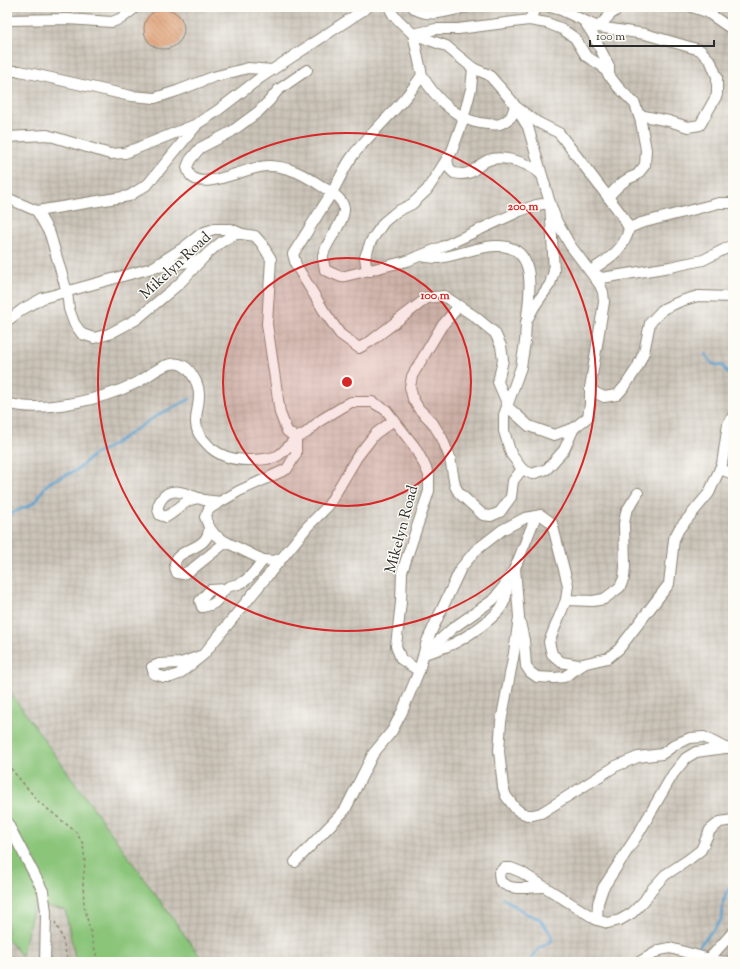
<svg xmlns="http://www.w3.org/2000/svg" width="740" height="969" font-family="'Sorts Mill Goudy',serif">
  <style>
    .industrial { fill: url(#industrial-grid) }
    .park { fill: #8bc57a; stroke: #5b7852 }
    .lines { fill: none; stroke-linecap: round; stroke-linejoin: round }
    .stream { stroke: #59a2d0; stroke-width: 2.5 }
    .building { fill: url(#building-back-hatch) }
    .minor-casing { stroke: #8c8574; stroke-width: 12 }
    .path { stroke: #8c8574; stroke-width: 1.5; stroke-dasharray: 3 3; stroke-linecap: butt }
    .minor { stroke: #fff; stroke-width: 10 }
    .ring { fill: none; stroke: #d62828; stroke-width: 2 }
    .labels { text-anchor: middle; stroke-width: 3; stroke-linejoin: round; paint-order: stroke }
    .street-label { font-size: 15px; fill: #2b2b2b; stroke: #fdfcf7 }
    .centre { fill: #d62828; stroke: #fdfcf7; stroke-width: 2 }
    .ring-label { font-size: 12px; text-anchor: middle; font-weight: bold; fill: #d62828; stroke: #fdfcf7; stroke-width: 3; stroke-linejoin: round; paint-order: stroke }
  </style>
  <defs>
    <pattern id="industrial-grid" width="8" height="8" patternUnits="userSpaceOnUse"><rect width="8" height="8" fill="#cac3b8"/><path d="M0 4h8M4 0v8" fill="none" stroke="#aea89e"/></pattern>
    <pattern id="building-back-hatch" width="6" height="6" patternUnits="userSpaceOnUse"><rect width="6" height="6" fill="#df9e72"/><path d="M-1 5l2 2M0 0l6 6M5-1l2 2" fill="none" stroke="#b5815e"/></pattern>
  </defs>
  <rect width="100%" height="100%" fill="#fdfcf7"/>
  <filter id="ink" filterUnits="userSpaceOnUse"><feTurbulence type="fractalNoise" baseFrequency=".025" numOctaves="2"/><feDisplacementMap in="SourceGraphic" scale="8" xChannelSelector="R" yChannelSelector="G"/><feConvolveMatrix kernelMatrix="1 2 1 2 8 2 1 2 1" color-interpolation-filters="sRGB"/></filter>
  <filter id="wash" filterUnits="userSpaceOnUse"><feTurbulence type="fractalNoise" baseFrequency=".012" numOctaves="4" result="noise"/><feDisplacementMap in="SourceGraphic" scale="16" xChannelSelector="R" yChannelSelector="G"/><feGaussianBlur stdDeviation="0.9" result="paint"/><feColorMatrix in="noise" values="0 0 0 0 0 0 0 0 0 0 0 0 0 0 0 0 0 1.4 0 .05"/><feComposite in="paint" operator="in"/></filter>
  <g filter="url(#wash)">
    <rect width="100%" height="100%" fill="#ecdfbd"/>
    <g class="industrial">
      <path d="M7 7H733V962H204L7 688Z"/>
      <path d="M33 904 65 910 76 962H7V939L21 955Z"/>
    </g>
    <path class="park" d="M7 688 204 962H76L65 910 34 904 22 956 7 939Z"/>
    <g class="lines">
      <g class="stream">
        <path d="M705 354 713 364 723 366 733 381"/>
        <path d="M7 516 21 509 29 506 37 500 44 488 50 482 77 470 92 456 111 446 156 416 190 399"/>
        <path d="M7 843 8 845 7 848"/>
        <path d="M503 898 527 914 540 919 551 934 552 941C543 946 535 949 531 959L533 962"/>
        <path d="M696 950 721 920C721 908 725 891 733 882"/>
        <path d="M683 962 686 959"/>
      </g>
    </g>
    <g id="blocks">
      <circle class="building" cx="164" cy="29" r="20"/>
    </g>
  </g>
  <g filter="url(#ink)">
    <use href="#blocks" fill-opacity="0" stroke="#8c8574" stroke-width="1"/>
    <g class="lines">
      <defs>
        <g id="minor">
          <path d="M389 7 394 16 413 34 446 46 473 68 489 75 512 101 528 127 550 203 557 222 570 245 600 285 603 292 604 302 590 388V404L588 417 574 428 554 435 529 426 509 408 498 382 503 360 501 346 495 333 474 316 444 296 427 298 371 341 359 348 340 334 324 311 296 265 293 254C306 234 318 214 331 194 339 181 344 167 354 154 376 127 403 105 422 75L413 34"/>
          <path d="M413 7C426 20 450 10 466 7"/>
          <path d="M550 7 561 10 598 27 645 34 700 50 711 62 717 77V95L700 125 688 127 669 121 639 115"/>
          <path d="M692 7 707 12 733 30"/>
          <path d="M7 20 67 19 112 22 122 18 136 7"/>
          <path d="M529 20 534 11 538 7"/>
          <path d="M584 21 592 33 609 66V76"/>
          <path d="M598 27 611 14 621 7"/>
          <path d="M413 34 436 29H458L529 20 547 23 562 29 575 38 586 56 602 66 618 87 635 104 641 122 646 150 645 165 637 175C624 179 617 187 608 197"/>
          <path d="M307 70 278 90 270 100 258 112 231 132 200 148 190 160 187 167C188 170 189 174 191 176 204 191 248 166 267 166 288 165 306 176 323 187 331 192 342 198 344 208 345 222 326 242 323 255 322 260 325 266 325 270L341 277 407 261 442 247 520 211 536 205 550 203 554 271 550 284 534 307 526 322 525 342 521 367 504 415V431L511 454 522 469 532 474 547 469 564 450 574 428"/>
          <path d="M7 71H20L131 96 155 98 177 91 213 77 248 68 272 70"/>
          <path d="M422 75C435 99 460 123 488 124 492 124 497 125 500 124 504 123 508 119 511 117L515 106 537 122 559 133 621 214 629 228C625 250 607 260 590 271"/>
          <path d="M7 137 47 135 110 154 125 153 197 124 217 111 260 78 368 7"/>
          <path d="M447 159 449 168 454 173C476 178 476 162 492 159 508 156 530 164 541 174"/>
          <path d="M7 198 37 211 50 234 67 292 69 309 74 323 82 334 94 338 109 334 137 319 179 284 208 253 220 243 231 236 237 234H242L255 236 262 244 271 259 267 324 280 413 287 431 296 438 306 433 321 420 351 402H372L386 410 414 446 424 464 429 475V491L402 572 401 602 396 646 401 659 419 671 427 641 461 568 475 551 502 530 525 518 541 515 552 523 568 585 566 600 549 642 552 654 561 662 578 665 608 658 619 649 669 584 674 539 679 529 709 493 722 464 728 424 733 416"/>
          <path d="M37 211 129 196 148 184 196 126"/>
          <path d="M629 228 641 223 719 203H733"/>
          <path d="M422 256C427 257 433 258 438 258 457 256 475 247 495 246 536 244 531 287 527 316"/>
          <path d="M158 267 194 261 203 258"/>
          <path d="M370 271 366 265 365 257 371 241 384 222 396 212 412 204 427 190 452 151 462 123 471 89 473 68"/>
          <path d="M591 272 602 278 670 267 703 260 733 245"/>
          <path d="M459 306 441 327 412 376 410 387 413 399 419 409 432 422 442 438 450 458 455 486 459 493 483 515 491 516 500 512 511 497 513 481 522 469"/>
          <path d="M7 321 23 309 43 298 152 268 183 248 202 233 214 229H231L242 234"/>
          <path d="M590 388 596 393 604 397 617 395 625 386 637 368 644 352 650 323 663 309 681 301 698 296 733 297"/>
          <path d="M7 403C42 414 104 399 136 383 149 377 167 358 182 365 187 367 190 371 193 376 208 399 189 415 199 434 202 439 207 444 211 448 222 457 233 460 247 460 255 460 273 459 279 455 286 450 291 443 296 438"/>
          <path d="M720 469 733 474"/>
          <path d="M199 498C184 499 178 511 166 517L160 515C157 509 157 506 161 500 171 483 190 496 204 500 209 501 215 501 220 502"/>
          <path d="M209 527C210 555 165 545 177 573L183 574 191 570 226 542"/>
          <path d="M282 558 274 561 263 560 226 542 215 535 209 527 205 517 209 509 220 502 239 491 287 469 296 454V438"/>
          <path d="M515 568 519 617 514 653 501 722 499 751 503 787 506 796 515 808 520 812 527 815H533L541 813 616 766 638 757 662 754 676 744 690 738 704 737 725 748H733"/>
          <path d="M226 589 210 590 200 601 202 607C225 603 214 595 228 587 232 585 237 585 241 583 250 579 257 568 263 560"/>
          <path d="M566 600 593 601 604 599 620 587 624 578 625 567 624 524 626 512 638 493"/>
          <path d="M520 622 524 640 526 666 530 672 537 677 554 678 564 677 584 664"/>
          <path d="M427 653C434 651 441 649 448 646 461 641 498 617 503 604 507 597 507 590 507 583"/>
          <path d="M424 654 453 628 493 600 504 586 515 568 536 516"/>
          <path d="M203 655 181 663 159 664 152 667 154 674 164 677H171L179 674 203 655 308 526 328 506 357 457 375 434 394 420"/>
          <path d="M7 822 43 891 46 911 45 962"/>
          <path d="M295 862 345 810 373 754 392 731 402 712 419 671"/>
          <path d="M543 887C529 887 511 892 500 881L499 873 504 868H511L521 872 597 920 608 923 620 920 632 913 644 901 652 889 665 875 688 860 701 850 710 830 720 822 733 820"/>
          <path d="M597 920 598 903 603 888 640 831 673 774 686 758 696 752 725 748"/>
          <path d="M709 959 733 932"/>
          <path d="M639 962 660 950 670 948 717 961 729 962"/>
        </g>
      </defs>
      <use href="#minor" class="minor-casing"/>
      <g class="path">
        <path d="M325 7 332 8 334 7"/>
        <path d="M7 764 39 802 76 832 83 844 85 862 83 882 84 906 98 962"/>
        <path d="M55 922 62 937 68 962"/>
      </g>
      <use href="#minor" class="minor"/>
    </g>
  </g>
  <circle cx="347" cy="382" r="124" fill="#d62828" fill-opacity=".12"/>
  <g class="ring">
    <circle cx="347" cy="382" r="124"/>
    <circle cx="347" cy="382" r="249"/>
  </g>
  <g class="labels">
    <g class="street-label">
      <text transform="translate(175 265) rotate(-43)" y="5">Mikelyn Road</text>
      <text transform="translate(401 529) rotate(-75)" y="5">Mikelyn Road</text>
    </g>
  </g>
  <circle cx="347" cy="382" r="6" class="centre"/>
  <g class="ring-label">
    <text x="523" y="210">200 m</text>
    <text x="435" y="299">100 m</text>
  </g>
  <rect width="740" height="969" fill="none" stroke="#fdfcf7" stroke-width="24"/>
  <path d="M590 40v6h124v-6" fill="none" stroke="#2b2b2b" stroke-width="2"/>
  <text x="596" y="40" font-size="12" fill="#2b2b2b" stroke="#fdfcf7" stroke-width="3" paint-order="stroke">100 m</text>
</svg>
